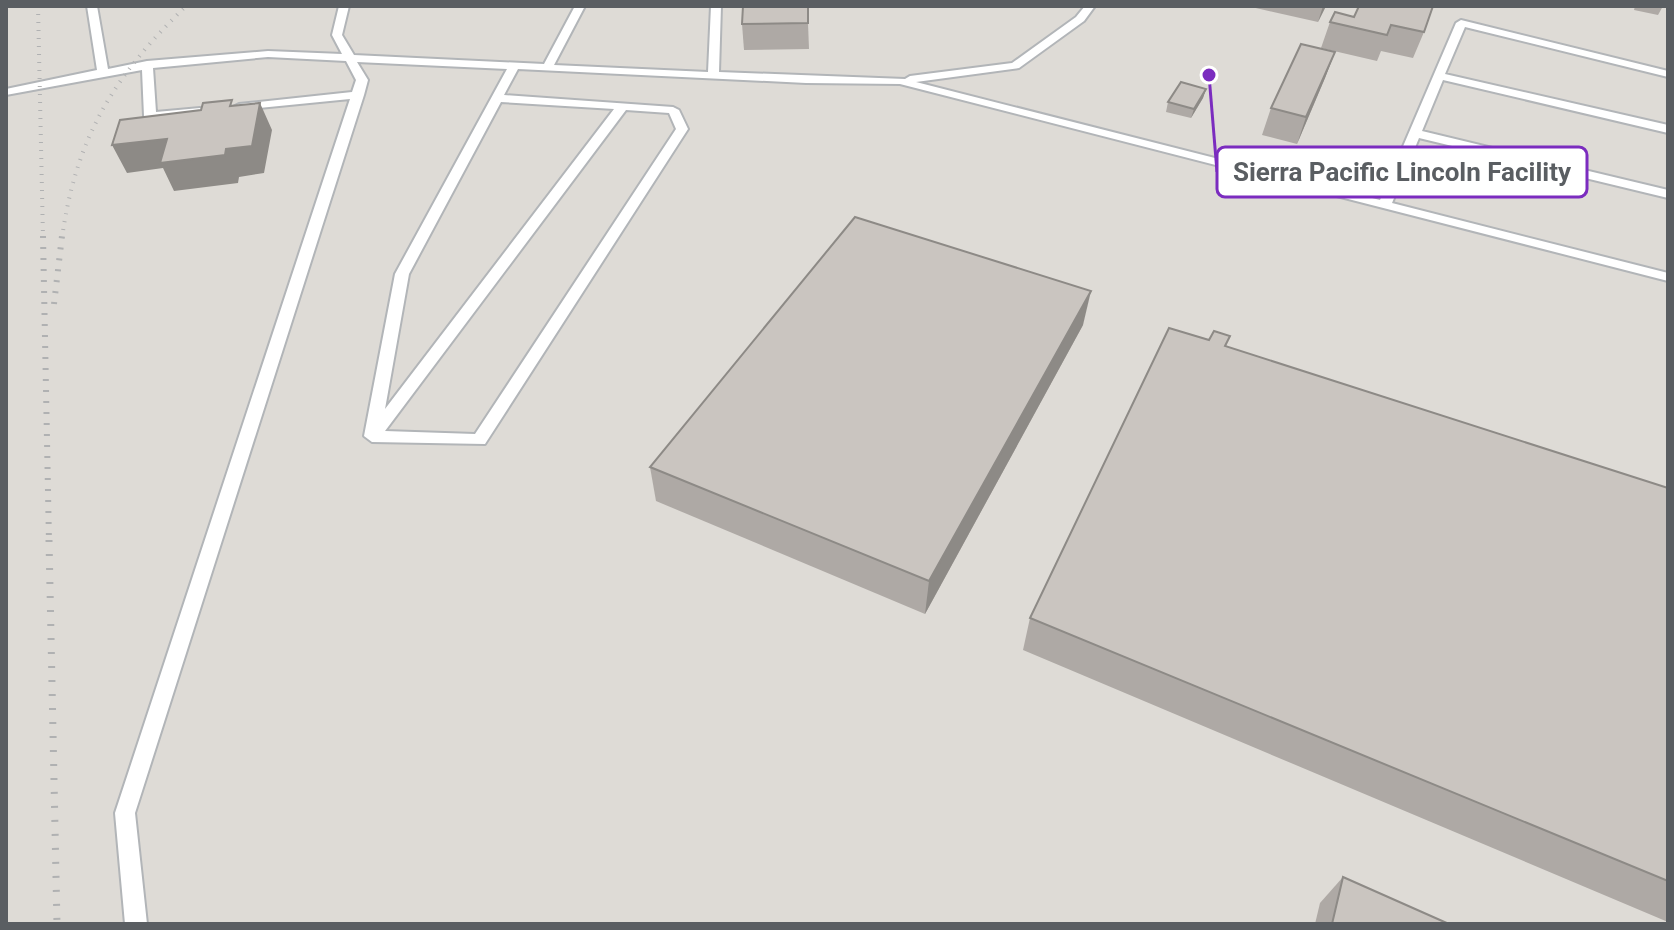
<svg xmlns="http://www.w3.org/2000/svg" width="1674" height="930" font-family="Roboto,sans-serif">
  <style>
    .industrial { fill: #dedbd6 }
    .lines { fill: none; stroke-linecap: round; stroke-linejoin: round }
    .service-casing { stroke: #b2b5b8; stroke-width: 4 }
    .service { fill: #fff; fill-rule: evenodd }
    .rail-far2 { stroke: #b0b1b2; stroke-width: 4; stroke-dasharray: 1 7; stroke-linecap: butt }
    .rail-far1 { stroke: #b0b1b2; stroke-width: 6; stroke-dasharray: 2 9; stroke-linecap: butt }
    .rail { stroke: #b0b1b2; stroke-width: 7; stroke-dasharray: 2 12; stroke-linecap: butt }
    .wall { fill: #aea9a5 }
    .shaded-wall { fill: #8d8a86 }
    .building { fill: #cac5c0; stroke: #8d8a86; stroke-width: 2 }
    .leader { fill: none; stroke: #7b2cbf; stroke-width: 3 }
    .callout-dot { fill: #7b2cbf; stroke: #fff; stroke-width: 3 }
    .callout { fill: #fff; stroke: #7b2cbf; stroke-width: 3 }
    .callout-label { font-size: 26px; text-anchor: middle; font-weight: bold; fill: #5a5e62 }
  </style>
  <rect width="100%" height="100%" fill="#ece9e1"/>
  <rect class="industrial" x="6" y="6" width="1662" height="918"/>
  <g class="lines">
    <defs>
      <path id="service" d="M87 6H97L108 69 147 61 268 51 342 54 332 35 339 6H349L342 35 354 55 544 64 575 6H585L554 65 708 72 711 6H721L719 72 905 79 910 76 1012 63 1076 17 1085 6H1095L1084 21 1019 68 916 82 1380 200 1456 23 1461 20 1668 71V77L1465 27 1445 74 1668 125V133L1443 80 1422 131 1668 190V198L1419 138 1392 203 1668 273V281L900 84 806 83 518 69 504 95 673 107 679 110 688 129 485 444 372 442 364 436 395 274 507 69 357 62 368 80 364 95 135 813 147 924H125L115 813 350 99 239 110 233 107 239 104 352 92 356 80 346 61 268 57 153 68 156 112 200 108 206 111 200 114 150 120 144 116 142 70 6 95V89L97 70ZM501 102 614 109 385 409 409 274ZM626 110 669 113 676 129 475 434 385 431Z"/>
    </defs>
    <use href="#service" class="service-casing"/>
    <use href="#service" class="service"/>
    <g class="rail-far2">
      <path d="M38 6 43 238"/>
      <path d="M62 238C76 137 114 76 186 6"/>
    </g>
    <g class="rail-far1">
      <path d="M43 236 49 542"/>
      <path d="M54 304 62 236"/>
    </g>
    <path class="rail" d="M49 540 57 924"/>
  </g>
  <g class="wall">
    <path d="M1247 6H1326L1318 22Z"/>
    <path d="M1635 6H1663L1658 15 1634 10Z"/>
    <path d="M1354 17 1424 32 1413 58 1381 51 1377 61 1321 48 1330 22Z"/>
    <path d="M808 23 809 49 744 50 742 24Z"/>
    <path d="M1335 52 1325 78 1297 144 1262 135 1271 108Z"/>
    <path d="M1206 89 1203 98 1191 118 1166 112 1168 102Z"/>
    <path d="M1083 325 925 614 656 501 650 467Z"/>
    <path d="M1209 340 1226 347 1668 488V922L1023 650 1030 618Z"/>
    <path d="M1343 877 1449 924H1315L1320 903Z"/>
  </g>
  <g class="shaded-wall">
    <path d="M1323 6H1326L1318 22Z"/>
    <path d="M1335 52 1325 78 1297 144 1306 117Z"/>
    <path d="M1206 89 1203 98 1191 118 1194 109Z"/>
    <path d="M260 103 272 130 264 173 239 177 238 183 174 191 163 168 127 173 112 145 167 139 226 149Z"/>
    <path d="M1091 291 1083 325 925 614 929 581Z"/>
  </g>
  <g class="building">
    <path d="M743 6H808V23L742 24Z"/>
    <path d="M1359 6H1433L1424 32 1391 25 1387 35 1330 22 1335 12 1354 17Z"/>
    <path d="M1301 44 1335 52 1306 117 1271 108Z"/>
    <path d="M1181 82 1206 89 1194 109 1168 102Z"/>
    <path d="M232 100 230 106 260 103 252 146 226 149 225 155 160 163 167 139 112 145 120 120 201 110 203 103Z"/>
    <path d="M855 217 1091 291 929 581 650 467Z"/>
    <path d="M1169 328 1209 340 1214 331 1230 336 1225 346 1668 488V881L1030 618Z"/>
    <path d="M1343 877 1449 924H1332Z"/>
  </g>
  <path class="leader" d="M1209 75L1217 172"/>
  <circle class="callout-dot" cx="1209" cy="75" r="8"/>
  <rect class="callout" x="1217" y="147" width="370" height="50" rx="8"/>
  <g class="callout-label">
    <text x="1402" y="181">Sierra Pacific Lincoln Facility</text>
  </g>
  <rect width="1674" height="930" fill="none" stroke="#5a5e62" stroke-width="16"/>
</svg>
